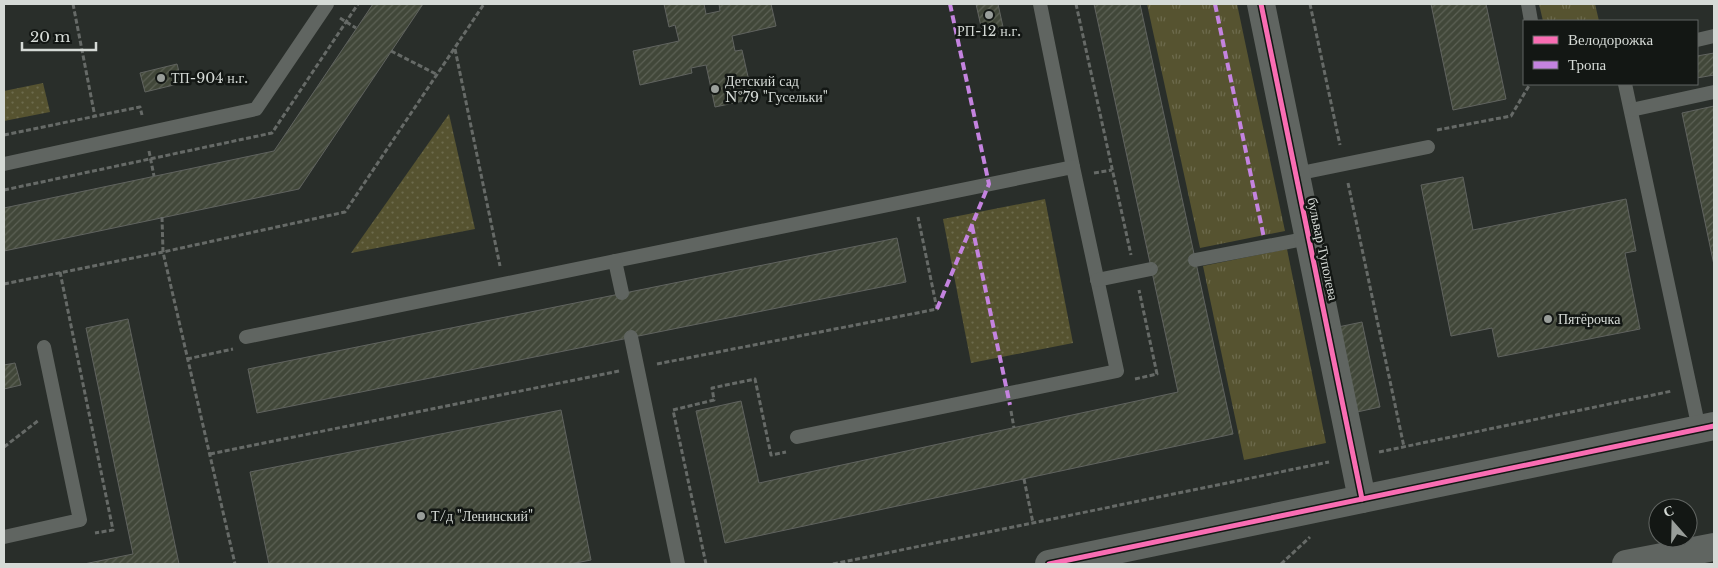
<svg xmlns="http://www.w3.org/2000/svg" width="1718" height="568" font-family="'Libre Baskerville',serif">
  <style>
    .grass { fill: url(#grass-tufts) }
    .park { fill: url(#park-dots) }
    .building { fill: url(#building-hatch); stroke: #60635f }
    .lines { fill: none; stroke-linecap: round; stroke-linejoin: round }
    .path { stroke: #666a67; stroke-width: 3; stroke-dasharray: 5 2.5; stroke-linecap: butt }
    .lane { stroke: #606561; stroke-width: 14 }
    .street { stroke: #606561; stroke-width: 28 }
    .secondary { stroke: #606561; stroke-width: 28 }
    .quiet { stroke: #c483df; stroke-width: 4; stroke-dasharray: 8 4; stroke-linecap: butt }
    .cycleway-casing { stroke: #131714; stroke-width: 8 }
    .cycleway { stroke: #f96db3; stroke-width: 5 }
    .poi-dot { fill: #999e9a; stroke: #131714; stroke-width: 2 }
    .labels { text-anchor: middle; stroke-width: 5; stroke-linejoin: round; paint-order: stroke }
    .poi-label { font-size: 14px; fill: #d5dad6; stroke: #131714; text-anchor: start }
    .street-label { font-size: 14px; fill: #d5dad6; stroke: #131714 }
  </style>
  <defs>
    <pattern id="grass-tufts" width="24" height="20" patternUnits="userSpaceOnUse" patternTransform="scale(1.25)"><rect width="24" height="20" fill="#565330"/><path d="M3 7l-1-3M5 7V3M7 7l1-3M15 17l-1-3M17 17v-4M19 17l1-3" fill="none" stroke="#6d6b4d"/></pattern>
    <pattern id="park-dots" width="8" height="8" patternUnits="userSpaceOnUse" patternTransform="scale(1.25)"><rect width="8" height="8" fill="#565330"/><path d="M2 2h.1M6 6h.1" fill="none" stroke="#6d6b4d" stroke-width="1.8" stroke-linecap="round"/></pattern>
    <pattern id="building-hatch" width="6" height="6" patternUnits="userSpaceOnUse" patternTransform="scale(1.25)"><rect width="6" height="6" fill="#414739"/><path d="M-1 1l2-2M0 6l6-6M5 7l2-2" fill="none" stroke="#5c6155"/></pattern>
  </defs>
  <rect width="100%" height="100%" fill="#292e2a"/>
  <g class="grass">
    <path d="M1147 4H1237L1285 231 1200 248Z"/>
    <path d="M1539 4H1595L1599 21H1543Z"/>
    <path d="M1287 249 1326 443 1244 460 1203 266Z"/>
  </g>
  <g class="park">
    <path d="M43 83 50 112 4 121V91Z"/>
    <path d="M449 114 475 229 351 253Z"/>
    <path d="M1045 199 1073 343 971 363 943 219Z"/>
  </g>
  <g class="building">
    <path d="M373 4H423L299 189 4 251V208L274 151Z"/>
    <path d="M664 4H704L706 14 720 11 719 4H771L776 26 732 36 735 51 742 50 753 99 715 107 706 65 691 68 692 73 640 85 633 51 679 41 675 25 669 27Z"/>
    <path d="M976 4H998L1003 27 982 31Z"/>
    <path d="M1094 4H1140L1233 434 725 543 696 411 741 401 759 483 1178 392Z"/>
    <path d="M1431 4H1486L1506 99 1453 110Z"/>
    <path d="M1714 53V75L1697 78V56Z"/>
    <path d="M177 64 182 83 145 92 140 73Z"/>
    <path d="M1714 106V265L1682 113Z"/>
    <path d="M1463 177 1473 230 1626 199 1636 251 1625 253 1640 329 1498 357 1492 328 1451 336 1421 185Z"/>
    <path d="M897 238 906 282 257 413 248 369Z"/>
    <path d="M128 319 179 564H84L133 554 86 328Z"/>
    <path d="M1362 322 1380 407 1357 412 1338 327Z"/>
    <path d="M15 363 21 385 4 389V365Z"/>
    <path d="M561 410 591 560 570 564H269L250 472Z"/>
  </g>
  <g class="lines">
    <g class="path">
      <path d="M73 4 95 117"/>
      <path d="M1076 4 1131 255"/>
      <path d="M1310 4 1340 145"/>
      <path d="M340 18 356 28"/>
      <path d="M455 49 500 266"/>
      <path d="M391 51 438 75"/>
      <path d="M1437 130 1511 116 1530 84"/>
      <path d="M4 135 140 107 142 115"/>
      <path d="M149 151 154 176"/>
      <path d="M1094 173 1112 170"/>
      <path d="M1348 183 1404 447"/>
      <path d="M4 190 272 133 358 4"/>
      <path d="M162 217 163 252 345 212 484 4"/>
      <path d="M60 272 113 530 95 533"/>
      <path d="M4 284 163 252 235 564"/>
      <path d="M187 359 233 349"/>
      <path d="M657 364 937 309 918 217"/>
      <path d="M1135 379 1157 374 1139 290"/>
      <path d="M1011 411 1014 428"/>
      <path d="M4 447 39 420"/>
      <path d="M1379 452 1672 391"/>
      <path d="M210 454 619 371"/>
      <path d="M1024 479 1033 523"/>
      <path d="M706 564 673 410 714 400 712 388 755 379 771 455 786 452"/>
      <path d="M833 564 1329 462"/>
      <path d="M1281 564 1310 537"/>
    </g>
    <g class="lane">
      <path d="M1040 4 1073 167"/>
      <path d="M1528 4 1531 21"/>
      <path d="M1697 40 1714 36"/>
      <path d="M1625 84 1699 429"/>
      <path d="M1631 110 1714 92"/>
      <path d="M4 164 256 109 327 4"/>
      <path d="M1296 174 1428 147"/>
      <path d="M1195 260 1309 238"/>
      <path d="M615 261 1073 167 1117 371 797 437"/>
      <path d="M1097 280 1151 269"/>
      <path d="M246 337 615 261 622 293"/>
      <path d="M631 337 678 564"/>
      <path d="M4 537 80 520 44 347"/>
    </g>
    <g class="street">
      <path d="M1261 4 1362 499"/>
      <path d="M1049 564 1714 426"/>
    </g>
    <path class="secondary" d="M1626 564 1714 547"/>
    <g class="quiet">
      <path d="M1215 4 1264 238"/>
      <path d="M972 226 1010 405"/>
      <path d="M937 309 989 184 950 4"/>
    </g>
    <defs>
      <g id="cycleway">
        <path d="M1261 4 1362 499"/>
        <path d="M1049 564 1714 426"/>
      </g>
    </defs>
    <use href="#cycleway" class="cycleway-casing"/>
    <use href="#cycleway" class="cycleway"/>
  </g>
  <g class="poi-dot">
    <circle cx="989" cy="15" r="5"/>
    <circle cx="161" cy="78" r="5"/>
    <circle cx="715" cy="89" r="5"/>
    <circle cx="1548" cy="319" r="5"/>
    <circle cx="421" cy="516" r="5"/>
  </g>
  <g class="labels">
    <g class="poi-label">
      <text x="989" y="36" text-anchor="middle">РП-12 н.г.</text>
      <text x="171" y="83">ТП-904 н.г.</text>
      <text x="725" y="86">Детский сад<tspan x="725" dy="16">№79 "Гусельки"</tspan></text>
      <text x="1558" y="324">Пятёрочка</text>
      <text x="431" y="521">Т/д "Ленинский"</text>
    </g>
    <g class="street-label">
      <text transform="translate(1323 249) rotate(78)" y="5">бульвар Туполева</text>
    </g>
  </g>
  <rect width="1718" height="568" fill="none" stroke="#d5dad6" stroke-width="10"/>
  <rect x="1523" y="20" width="175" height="65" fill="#131714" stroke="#616562"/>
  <rect x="1533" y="36" width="25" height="8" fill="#f96db3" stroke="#616562"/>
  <text x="1568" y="45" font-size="15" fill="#d5dad6">Велодорожка</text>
  <rect x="1533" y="61" width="25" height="8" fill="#c483df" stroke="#616562"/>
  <text x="1568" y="70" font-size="15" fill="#d5dad6">Тропа</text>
  <g transform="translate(1673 523) rotate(340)"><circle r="24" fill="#131714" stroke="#616562"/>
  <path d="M0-4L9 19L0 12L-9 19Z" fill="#999e9a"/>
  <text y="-8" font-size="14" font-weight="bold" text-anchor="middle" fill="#d5dad6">С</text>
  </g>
  <path d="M22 42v8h74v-8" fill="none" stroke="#d5dad6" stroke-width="2.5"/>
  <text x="30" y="42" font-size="15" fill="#d5dad6" stroke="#131714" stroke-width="4" paint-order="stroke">20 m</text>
</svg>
